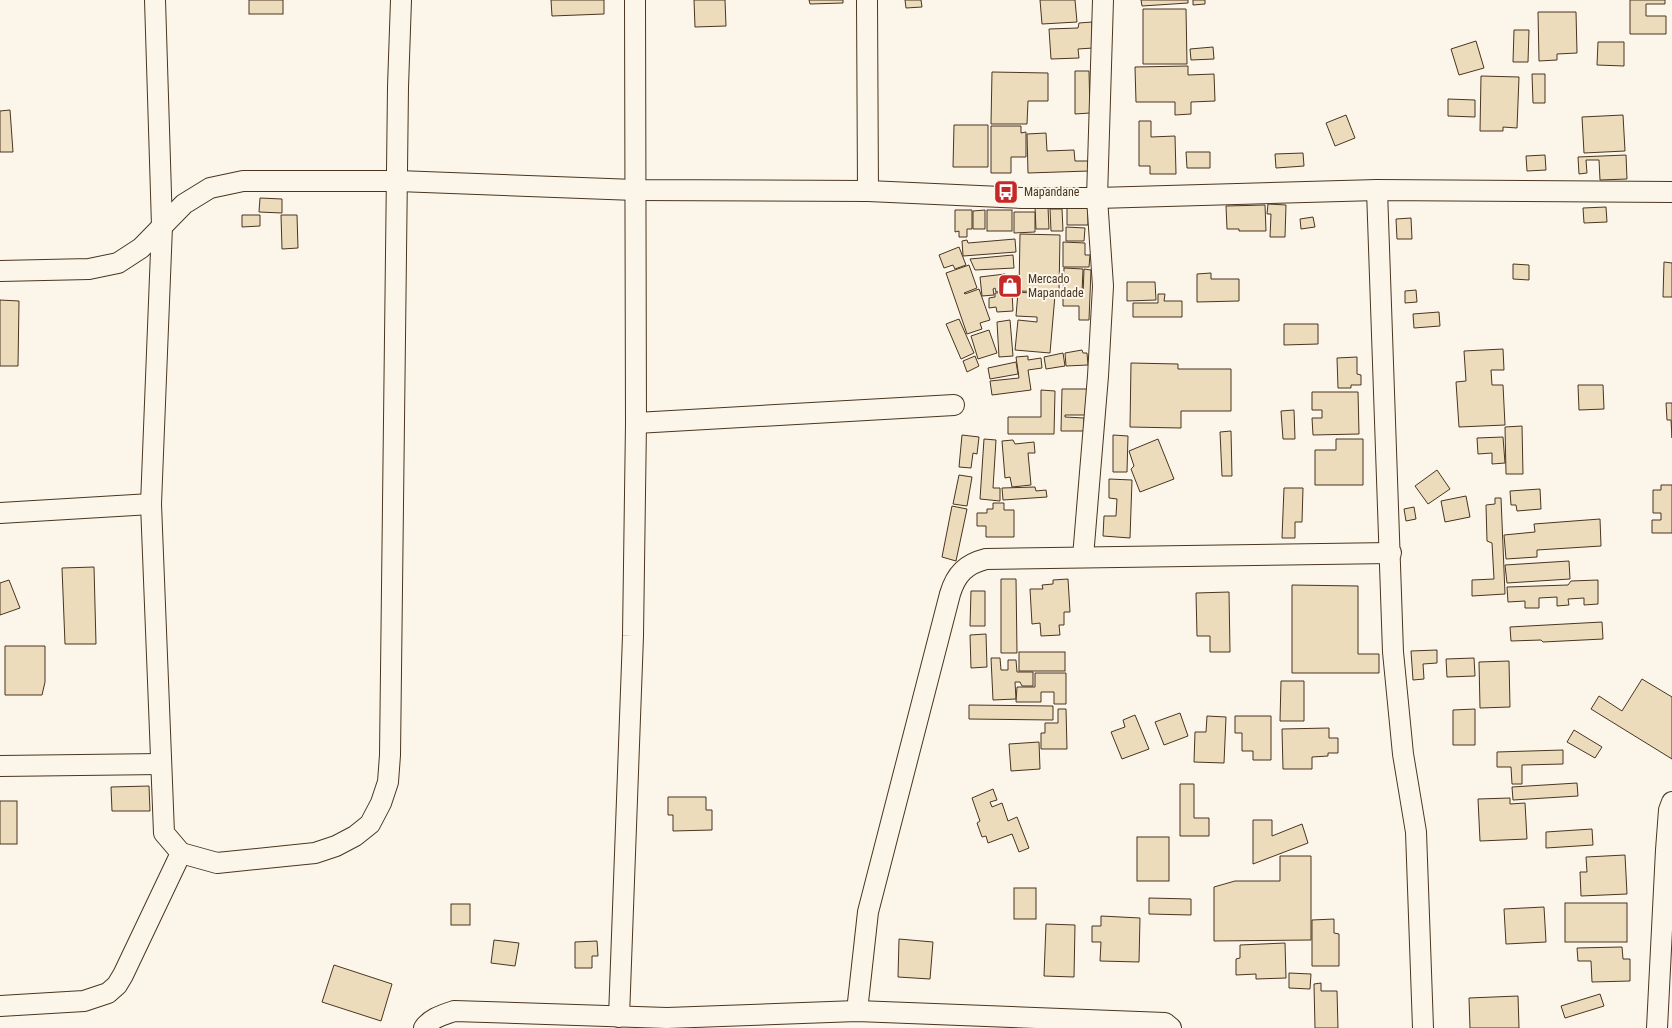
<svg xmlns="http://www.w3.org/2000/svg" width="1672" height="1028" font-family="'Roboto Condensed',sans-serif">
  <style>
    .building { fill: #ecdcbc; stroke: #4a3520 }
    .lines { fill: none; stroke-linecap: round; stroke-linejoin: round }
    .street-casing { stroke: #4a3520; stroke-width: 22 }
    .street { stroke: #fbf6e9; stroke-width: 20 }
    .labels { text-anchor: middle; stroke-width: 4; stroke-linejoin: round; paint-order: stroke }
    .poi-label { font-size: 12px; fill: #4a3520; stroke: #fbf6e9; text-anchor: start }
  </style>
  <rect width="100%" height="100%" fill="#fbf6e9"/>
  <g class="building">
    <rect x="249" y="0" width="34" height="14"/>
    <path d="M551 0H604V14L552 16Z"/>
    <path d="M694 0H725L726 26 695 27Z"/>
    <path d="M809 0H843V3L810 4Z"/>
    <path d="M905 0H921L922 7 906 8Z"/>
    <path d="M1040 0H1075L1077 22 1042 24Z"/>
    <path d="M1141 0H1188V3L1142 6Z"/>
    <path d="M1193 0H1205V4L1193 5Z"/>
    <path d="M1630 0H1665V4H1646V16H1666V34H1630Z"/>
    <path d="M1143 9H1186L1187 64H1143Z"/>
    <path d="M1538 12H1576L1577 53 1557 54V60L1539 61Z"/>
    <path d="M1092 22 1093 48 1078 49 1079 58 1051 59 1049 29 1078 28 1079 23Z"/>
    <path d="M1514 30H1529L1528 62H1513Z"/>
    <path d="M1476 41 1484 68 1459 75 1451 49Z"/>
    <path d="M1598 42H1624V66L1597 65Z"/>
    <path d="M1213 47 1214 59 1191 60 1190 49Z"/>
    <path d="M1188 66V75L1214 74 1215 101 1191 102V114L1175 115V102H1136L1135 67Z"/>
    <path d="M1075 71H1089L1090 113 1075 114Z"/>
    <path d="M992 72 1048 73V101H1028L1027 124H991Z"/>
    <path d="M1532 74H1545V103H1533Z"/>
    <path d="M1481 76 1519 77 1517 128 1503 127V131H1480Z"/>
    <path d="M1448 99 1475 100V117L1448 116Z"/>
    <path d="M10 110 13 152H0V111Z"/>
    <path d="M1346 115 1355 138 1335 146 1326 123Z"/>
    <path d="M1623 115 1625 151 1584 153 1582 117Z"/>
    <path d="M1139 121H1151V137L1175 136 1176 174H1150V166H1139Z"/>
    <path d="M954 125H988V167H953Z"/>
    <path d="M991 126H1021V133L1026 132V157H1011V173H991Z"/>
    <path d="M1046 133 1047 151 1074 150 1075 161H1089V171L1028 173 1027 134Z"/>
    <path d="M1186 152H1210V168H1187Z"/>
    <path d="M1303 153 1304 166 1276 168 1275 154Z"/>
    <path d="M1545 155 1546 170 1527 171 1526 156Z"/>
    <path d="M1626 155 1627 179 1600 180 1599 160H1586L1587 173 1579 174 1578 157Z"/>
    <path d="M260 198 282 199V213L259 212Z"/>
    <path d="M1088 202V225H1067V207Z"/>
    <path d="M1268 204 1286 205 1285 237H1270L1271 214H1267Z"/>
    <path d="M1265 205 1266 231H1239V229H1227L1226 206Z"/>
    <path d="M1035 207H1048L1049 229H1036Z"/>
    <path d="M1606 207 1607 222 1584 223 1583 208Z"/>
    <path d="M1050 209H1062L1063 231H1051Z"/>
    <path d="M955 210H972V229H967V237H959V231L955 232Z"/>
    <path d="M985 210V229H973V211Z"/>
    <rect x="987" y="210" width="25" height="21"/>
    <path d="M1014 212H1035V232L1014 233Z"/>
    <path d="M242 215H260V226L242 227Z"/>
    <path d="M281 215H297L298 248 282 249Z"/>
    <path d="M1313 217 1315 227 1301 229 1300 219Z"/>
    <path d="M1411 218 1412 239H1397L1396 219Z"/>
    <path d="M1066 227 1085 228 1084 241H1066Z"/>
    <path d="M1020 234 1060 235 1059 292 1019 291Z"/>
    <path d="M1015 239 1016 252 963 256 962 241 967 240 968 243Z"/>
    <path d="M1063 242 1085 243V255H1090L1089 267H1063Z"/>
    <path d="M959 247 966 265 955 269 953 265 944 268 939 255Z"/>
    <path d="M1013 255 1014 268 975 270 970 259Z"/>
    <path d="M1664 262 1672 263V297H1663Z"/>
    <path d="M1513 264 1529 265V280L1513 279Z"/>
    <path d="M969 265 977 288 964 293 965 294 979 289 990 320 980 323 982 329 967 334 946 273Z"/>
    <path d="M1064 268 1083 269 1082 293H1063Z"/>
    <path d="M1084 269 1091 270 1089 320H1079V306H1063V295H1083Z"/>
    <path d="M1211 273V279H1239V301L1197 302V274Z"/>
    <path d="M1005 274 1006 283H1012L1013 289 996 292 995 288 993 289 994 295 982 296 980 277Z"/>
    <path d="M1127 282H1155L1156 300 1127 301Z"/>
    <path d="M1416 290 1417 302 1405 303V291Z"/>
    <path d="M1012 292 1013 311 997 312 996 307 989 308V298L995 297V293Z"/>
    <path d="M1018 292 1055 295 1050 353 1015 350 1018 320 1037 322V317L1016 316Z"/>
    <path d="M1158 294H1165L1164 301H1182V317H1133V303H1158Z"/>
    <path d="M0 300 19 301 18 366H0Z"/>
    <path d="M1439 312 1440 326 1414 328 1413 314Z"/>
    <path d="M959 319 974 353 961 359 946 324Z"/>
    <path d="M1010 320 1013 356 999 357 997 322Z"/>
    <path d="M1284 324H1318V344L1284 345Z"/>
    <path d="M989 330 997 353 978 359 971 336Z"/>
    <path d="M1503 349 1504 370H1491L1492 385H1503L1505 425 1459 427 1456 382 1466 381 1464 351Z"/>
    <path d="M1082 350 1083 353H1087L1088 365 1066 366 1065 353Z"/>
    <path d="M1063 353 1065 366 1046 369 1044 357Z"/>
    <path d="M975 356 979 366 967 372 963 361Z"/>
    <path d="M1028 356V360L1041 358 1042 368 1028 370 1031 390 992 395 990 381 1019 378 1016 357Z"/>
    <path d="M1357 357V374L1361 375V385H1351V388H1338L1337 358Z"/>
    <path d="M1016 362 1018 374 990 379 988 368Z"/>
    <path d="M1131 363 1178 364V369H1231V411H1181V428L1130 427Z"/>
    <path d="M1578 385H1603L1604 409 1579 410Z"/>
    <path d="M1062 389H1088V415H1065V417L1084 418V431H1061Z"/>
    <path d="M1041 390 1055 391 1054 434H1008V417H1041Z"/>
    <path d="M1312 392H1358L1359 434 1313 435 1312 418H1322V410H1312Z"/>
    <path d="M1666 403H1672V438L1671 420H1667Z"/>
    <path d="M1294 410 1295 439H1283L1281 411Z"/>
    <path d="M1522 426 1523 474H1506L1505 427Z"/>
    <path d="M1231 431 1232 476H1222L1220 432Z"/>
    <path d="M962 435 979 437 977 454 973 453 971 468 959 467Z"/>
    <path d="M1113 435 1128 436 1127 472H1113Z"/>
    <path d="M1503 437 1505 463 1492 464V453L1478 454 1477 438Z"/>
    <path d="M984 439 996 440 993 488H1000V501L980 499Z"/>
    <path d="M1158 439 1174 479 1140 492 1131 469 1134 466 1129 451Z"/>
    <path d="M1336 439H1363V485H1315V450H1336Z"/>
    <path d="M1013 440 1015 444 1034 442 1035 453H1028L1031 485 1012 487 1010 477 1005 478 1002 441Z"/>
    <path d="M1437 470 1450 489 1428 504 1415 486Z"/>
    <path d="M959 475 972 477 967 506 953 504Z"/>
    <path d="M1109 479 1132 480 1130 538 1103 536 1104 516H1116L1117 499 1109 498Z"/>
    <path d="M1661 485H1672V533H1652V520H1661V513H1653V490H1661Z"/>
    <path d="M1035 487 1036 491 1046 490 1047 497 1003 500 1002 488Z"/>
    <path d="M1284 488H1303L1302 522H1295V538H1282Z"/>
    <path d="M1540 489 1541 509 1517 511 1516 505H1511L1510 491Z"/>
    <path d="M1466 496 1470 517 1445 522 1441 501Z"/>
    <path d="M1495 498H1501L1505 594 1472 596V580L1494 579 1492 543 1487 541 1486 505 1495 504Z"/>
    <path d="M993 503H1004V510H1014V537H986V526H977V513H987V509H993Z"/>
    <path d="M952 506 967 509 956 561 942 557Z"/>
    <path d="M1414 507 1416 519 1406 521 1404 509Z"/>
    <path d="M1600 519 1601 546 1537 550V557L1506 559 1504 535 1535 532 1534 524Z"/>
    <path d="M1569 561 1570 579 1507 583 1505 565Z"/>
    <path d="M94 567 96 644H65L62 568Z"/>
    <path d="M1001 579H1016L1017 653H1001Z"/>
    <path d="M1068 579 1070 612H1064V625H1059L1060 635 1041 636 1040 623 1032 624 1030 589H1043L1042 585 1053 584V580Z"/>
    <path d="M9 580 20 608 0 615V583Z"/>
    <path d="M1598 580V604L1584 605V598L1568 599 1569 605 1557 606V597L1539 598V608H1525V601L1508 602 1507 587 1568 585 1571 581Z"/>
    <path d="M1292 585 1358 586V654H1379V673H1292Z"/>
    <path d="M971 591H985V626H970Z"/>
    <path d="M1229 592 1230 652H1210V636H1197L1196 593Z"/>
    <path d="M1602 622 1603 639 1543 642 1541 640 1511 641 1510 627Z"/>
    <path d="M986 634 987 667 971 668 970 635Z"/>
    <path d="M5 646H45V682L42 695H5Z"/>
    <path d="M1437 650V663L1423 664 1424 679 1413 680 1411 651Z"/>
    <rect x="1019" y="652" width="46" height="19"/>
    <path d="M991 658H1000L1001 670H1008V660H1016L1017 672H1033V686H1022L1020 682H1015L1016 699 993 700Z"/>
    <path d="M1474 658 1475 676 1447 677 1446 659Z"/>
    <path d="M1509 661 1510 707 1480 708 1479 662Z"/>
    <path d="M1035 673H1066V704H1054V692H1041V702H1016L1017 687H1035Z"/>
    <path d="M1642 679 1672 697V759L1591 709 1599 696 1622 711Z"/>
    <path d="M1281 681H1304V721H1280Z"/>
    <path d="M969 705 1053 706V720L969 719Z"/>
    <path d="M1058 709H1066L1067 749H1041V733H1045V723H1058Z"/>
    <path d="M1475 709V745H1453V710Z"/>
    <path d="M1180 713 1188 736 1164 745 1155 722Z"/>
    <path d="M1135 715 1149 749 1122 759 1111 732 1125 727 1123 720Z"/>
    <path d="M1207 716 1226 717 1224 763 1194 762 1195 732H1206Z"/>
    <path d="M1235 716H1271V760H1253V751H1242V733H1235Z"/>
    <path d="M1329 728V738H1338V753H1328V756L1312 757V769H1283L1282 729Z"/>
    <path d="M1574 730 1602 747 1595 758 1567 742Z"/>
    <path d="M1039 742 1040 769 1011 771 1009 744Z"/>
    <path d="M1563 750V764L1522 765V784H1512L1511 767H1497V752Z"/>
    <path d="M1577 783 1578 796 1513 800 1512 787Z"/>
    <path d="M1180 784H1194V818H1209V836H1180Z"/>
    <path d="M149 786 150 811H112L111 787Z"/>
    <path d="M993 789 997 800 990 802 992 807 1002 803 1008 821 1017 817 1029 848 1019 852 1012 834 988 843 986 836 982 837 977 823 980 821 972 798Z"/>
    <path d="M668 797H706V810H712V830L673 831V815H668Z"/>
    <path d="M1510 798V804L1525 803 1527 839 1480 841 1478 799Z"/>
    <rect x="0" y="801" width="17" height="43"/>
    <path d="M1253 820H1272V836L1302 824 1308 843 1253 864Z"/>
    <path d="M1592 829 1593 845 1546 848V832Z"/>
    <rect x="1137" y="837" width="32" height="44"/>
    <path d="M1625 855 1627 894 1581 896 1580 872H1587L1586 857Z"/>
    <path d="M1280 856H1311V940L1214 941V887L1235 881H1280Z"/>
    <rect x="1014" y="888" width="22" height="31"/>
    <path d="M1149 898 1191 899V915L1149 914Z"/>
    <rect x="1565" y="903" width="62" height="39"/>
    <rect x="451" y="904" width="19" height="21"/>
    <path d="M1544 907 1546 942 1506 944 1504 909Z"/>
    <path d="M1101 916 1140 918 1139 962 1100 961 1101 942H1092V926H1101Z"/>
    <path d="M1334 919V933L1339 934V966H1312V920Z"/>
    <path d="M1046 924 1075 925 1074 977 1044 976Z"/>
    <path d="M899 939 933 942 930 979 898 977Z"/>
    <path d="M494 940 519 943 515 966 491 963Z"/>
    <path d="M597 941 598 956H592V968H575V942Z"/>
    <path d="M1285 943 1286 978 1256 979V974L1236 975V959L1240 958V945Z"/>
    <path d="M1622 947 1623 959H1630V981L1592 982 1591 961H1578L1577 948Z"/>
    <path d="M334 965 392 984 381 1021 322 1002Z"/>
    <path d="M1289 973 1311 974 1310 989 1289 988Z"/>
    <path d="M1321 983V991H1337L1338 1028H1315L1314 984Z"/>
    <path d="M1600 994 1604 1006 1565 1018 1561 1006Z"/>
    <path d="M1518 996 1519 1028H1470L1469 998Z"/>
  </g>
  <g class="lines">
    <defs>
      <g id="street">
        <path d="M155 0 162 226 151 504 164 833 181 853 217 863 315 853 336 846 355 836 370 824 381 803 388 782 390 755 398 87 401 0"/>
        <path d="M867 0 868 191"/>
        <path d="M1377 190 1393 652 1403 754 1416 832 1423 1028"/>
        <path d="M0 271 89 269 118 263 141 248 184 204 210 188 243 181H398L635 190 868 191 1022 198H1097L1377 190 1672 192"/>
        <path d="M636 423 954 405"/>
        <path d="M0 513 151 504"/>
        <path d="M1083 557 1098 376 1103 286 1097 198 1103 0"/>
        <path d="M0 766 161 764"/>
        <path d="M0 1006 84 1001 108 993 117 985 123 975 181 853"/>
        <path d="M857 1011 868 912 950 594C956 574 966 564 986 559L1391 553"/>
        <path d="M619 1017 633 636 636 423 635 0"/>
        <path d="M424 1028C431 1018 443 1015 454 1011L667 1018 857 1011 1165 1023 1171 1028"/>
        <path d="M1657 1028 1666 850 1669 810 1672 802"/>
      </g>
    </defs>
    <use href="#street" class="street-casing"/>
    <use href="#street" class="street"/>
  </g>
  <defs>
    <symbol id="bus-square" viewBox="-11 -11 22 22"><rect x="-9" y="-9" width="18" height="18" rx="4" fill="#c62828" stroke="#fbf6e9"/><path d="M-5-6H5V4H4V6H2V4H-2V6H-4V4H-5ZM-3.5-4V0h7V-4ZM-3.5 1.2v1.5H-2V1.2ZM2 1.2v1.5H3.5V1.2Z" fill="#fff"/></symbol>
    <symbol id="shop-square" viewBox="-11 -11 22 22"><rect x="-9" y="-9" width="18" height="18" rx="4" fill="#c62828" stroke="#fbf6e9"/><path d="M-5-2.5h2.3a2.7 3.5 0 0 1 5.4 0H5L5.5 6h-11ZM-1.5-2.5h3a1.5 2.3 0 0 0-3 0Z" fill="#fff"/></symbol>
  </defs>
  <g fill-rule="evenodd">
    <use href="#bus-square" x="992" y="178" width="28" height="28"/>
    <use href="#shop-square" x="996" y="272" width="28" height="28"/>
  </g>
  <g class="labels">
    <g class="poi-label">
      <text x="1024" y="196">Mapandane</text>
      <text x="1028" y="283">Mercado<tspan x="1028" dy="14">Mapandade</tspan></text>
    </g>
  </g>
</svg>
